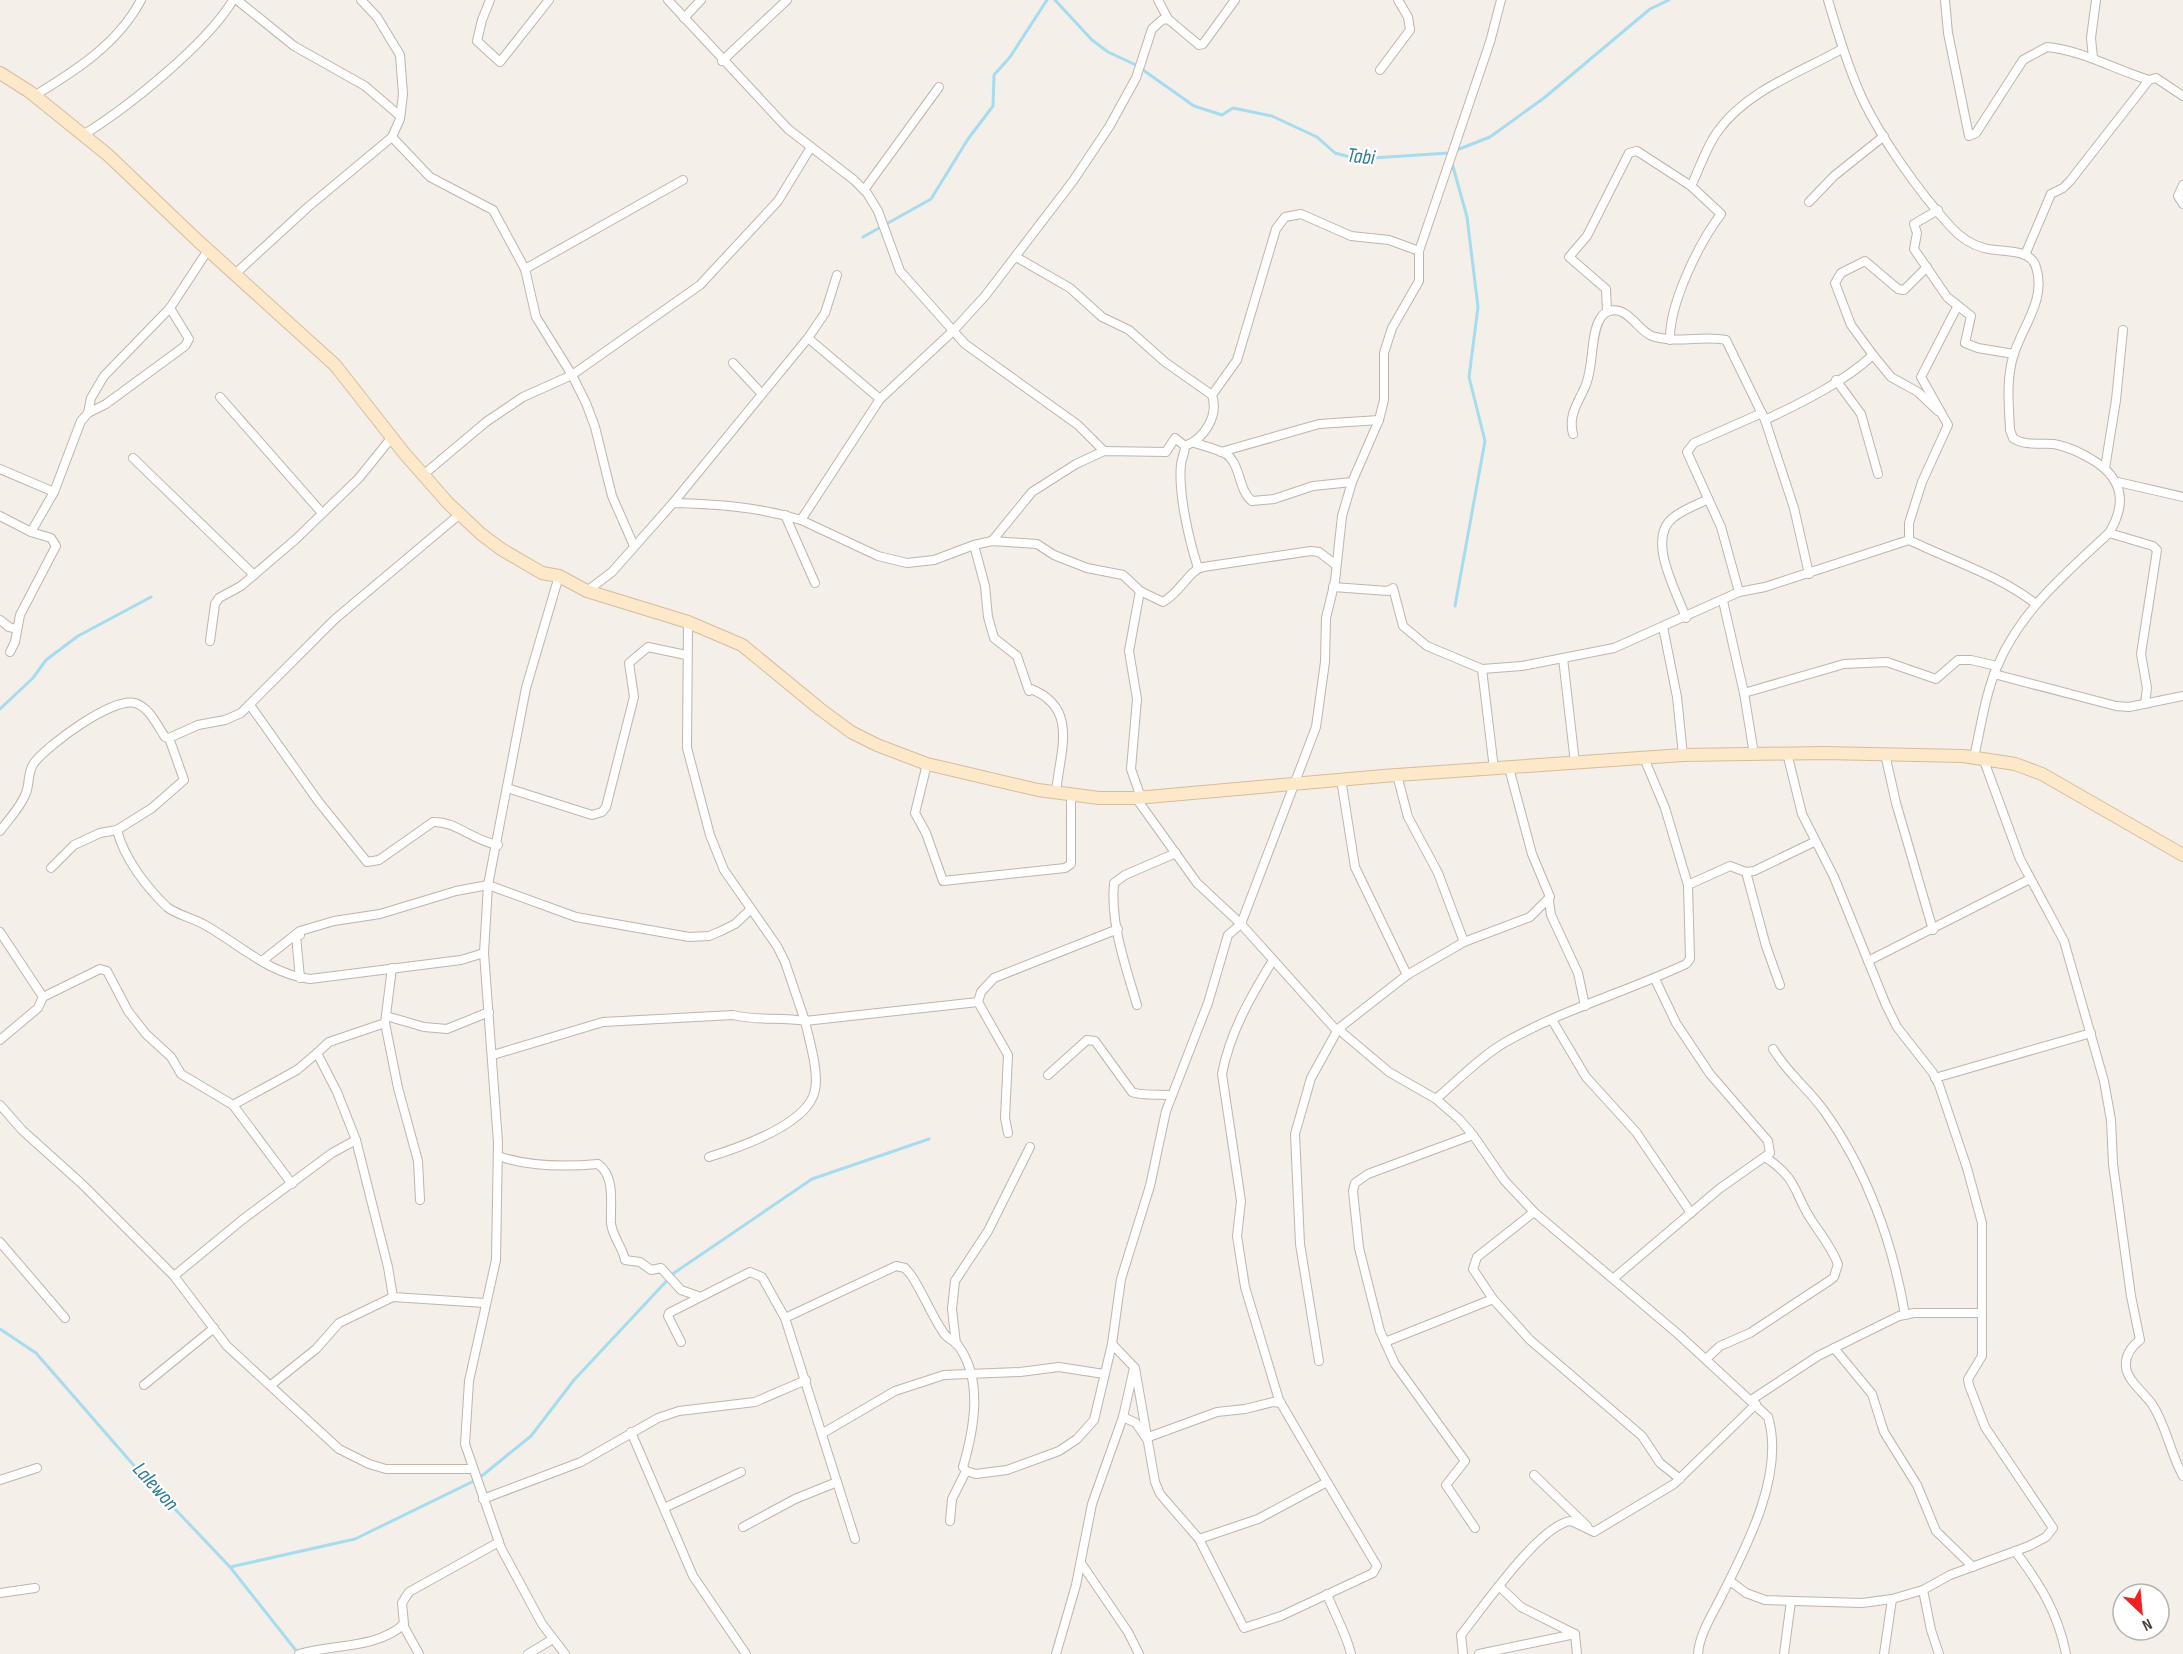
<svg xmlns="http://www.w3.org/2000/svg" width="2183" height="1654" font-family="'Sofia Sans Condensed',sans-serif">
  <style>
    .lines { fill: none; stroke-linecap: round; stroke-linejoin: round }
    .stream { stroke: #a7dcee; stroke-width: 3 }
    .street-casing { stroke: #bfb5ab; stroke-width: 10 }
    .secondary-casing { stroke: #d5bd9c; stroke-width: 14 }
    .street { stroke: #fff; stroke-width: 8 }
    .secondary { stroke: #fde8ca; stroke-width: 12 }
    .labels { text-anchor: middle; stroke-width: 4.5; stroke-linejoin: round; paint-order: stroke }
    .water-label { font-size: 21px; font-style: italic; fill: #2e7c98; stroke: #fff }
  </style>
  <rect width="100%" height="100%" fill="#f4efe9"/>
  <g class="lines">
    <g class="stream">
      <path d="M1055 0 1092 40 1108 52 1136 65 1194 106 1222 115 1233 108 1272 116 1317 137 1335 153 1357 159 1449 153 1490 137 1544 98 1650 9 1669 0"/>
      <path d="M1452 163 1467 217 1478 307 1469 377 1485 441 1455 606"/>
      <path d="M863 237 931 199 968 139 993 106 994 75 1010 57 1047 0"/>
      <path d="M0 709 33 678 46 660 78 636 151 597"/>
      <path d="M0 1329 36 1353 137 1469 230 1567 298 1653"/>
      <path d="M230 1567 355 1539 478 1479 531 1436 574 1380 674 1273 812 1179 929 1139"/>
    </g>
    <defs>
      <g id="street">
        <path d="M237 0 294 46 365 86 400 116"/>
        <path d="M490 0 482 20 477 41 500 62 549 0"/>
        <path d="M668 0 788 129 854 180 867 193 878 211 900 271 965 344 1078 425 1104 451"/>
        <path d="M1158 0 1168 19"/>
        <path d="M1828 0C1837 31 1846 61 1859 91 1877 133 1919 192 1950 226 1959 236 1972 245 1984 248 2000 253 2030 247 2036 267 2047 300 2021 328 2013 357 2006 381 2009 406 2010 430L2013 438C2024 446 2040 443 2054 444 2070 447 2082 453 2096 462 2124 481 2126 505 2109 533 2066 573 2020 611 1997 667 1985 695 1981 727 1974 757"/>
        <path d="M1945 0 1948 33 1969 136 1976 133 2023 60 2047 47C2081 50 2116 70 2149 80"/>
        <path d="M684 18 701 0"/>
        <path d="M2093 58 2091 38 2096 0"/>
        <path d="M722 61 787 0"/>
        <path d="M1380 70 1410 30 1408 17 1398 0"/>
        <path d="M34 96C75 71 118 44 141 0"/>
        <path d="M83 135C127 108 207 44 233 0"/>
        <path d="M392 137 430 177 493 210 525 269 536 317 572 375 586 403 595 427 612 496 634 546"/>
        <path d="M2183 185 2178 196 2183 204"/>
        <path d="M1691 186C1700 168 1706 147 1718 131 1746 91 1801 72 1842 49"/>
        <path d="M864 190 939 87"/>
        <path d="M1809 202 1834 176 1884 136"/>
        <path d="M1938 210 1914 224 1917 233 1914 249 1947 297 1971 316 1965 343 1978 348 2014 354"/>
        <path d="M2025 255 2051 194 2063 188 2070 181 2149 80 2156 78 2183 96"/>
        <path d="M1016 257 1070 288 1102 317 1129 330 1165 362 1212 395C1219 416 1204 439 1185 446"/>
        <path d="M1927 267 1904 290 1898 289 1865 261 1841 273 1835 283 1851 325 1873 355 1891 377 1918 392 1938 411"/>
        <path d="M525 269 683 180"/>
        <path d="M235 274 308 207 392 137 400 119 403 94 400 55 377 17 361 0"/>
        <path d="M1957 307 1921 377 1948 425 1922 482 1909 523V540C1952 561 1997 574 2036 604"/>
        <path d="M1607 311 1606 289 1569 257 1587 236 1629 153 1637 151 1691 186 1721 214C1699 243 1669 304 1670 340"/>
        <path d="M808 338 825 313 837 275"/>
        <path d="M733 363 762 394"/>
        <path d="M1836 380 1861 414 1878 474"/>
        <path d="M1212 395 1237 360 1276 229 1285 217 1301 214 1351 236 1389 240 1419 251"/>
        <path d="M220 397 322 513"/>
        <path d="M88 413 106 404 185 346 189 339 170 308"/>
        <path d="M1765 420C1801 403 1844 382 1873 355"/>
        <path d="M1573 434C1568 415 1578 403 1585 387 1594 368 1590 335 1600 319 1602 315 1606 312 1610 311 1628 306 1638 331 1652 336 1677 344 1702 335 1726 340L1765 420 1794 508 1809 574"/>
        <path d="M1194 443C1204 446 1217 449 1226 454 1241 464 1238 490 1252 501L1274 499 1313 486 1352 482"/>
        <path d="M1221 452 1319 424 1379 420"/>
        <path d="M133 458 254 575"/>
        <path d="M2105 468 2116 400 2123 330"/>
        <path d="M0 469 54 492"/>
        <path d="M423 475 486 422 523 397 572 375 700 285 778 201 811 147"/>
        <path d="M2118 482 2183 497"/>
        <path d="M673 503 808 338 880 399"/>
        <path d="M785 515 815 583"/>
        <path d="M0 516 31 532 51 538 56 546 20 615 15 642 10 652"/>
        <path d="M801 520 878 556 907 563 934 560 974 545 992 541 1037 544 1054 555 1087 568 1123 575 1140 591 1163 602C1181 592 1189 570 1203 567L1311 551 1319 552 1336 565"/>
        <path d="M31 532 54 492 81 421 88 413 91 398 104 376 170 308 208 250"/>
        <path d="M2109 533 2153 546 2157 550 2141 654 2147 688 2145 704"/>
        <path d="M992 541 1032 492 1076 464 1104 451 1166 452 1175 438 1185 446C1185 452 1182 458 1181 464 1178 493 1189 540 1198 568"/>
        <path d="M974 545 985 586 988 617 994 638 1017 656 1029 691 1031 689C1079 708 1060 751 1056 792"/>
        <path d="M559 576 526 688 488 885 484 953 498 1142 496 1260 469 1381 465 1444 501 1548 542 1624 565 1654"/>
        <path d="M1333 587 1388 591 1393 588 1403 626 1427 646 1482 669 1522 666 1614 648 1739 592 1765 587 1909 540"/>
        <path d="M587 591 612 572 673 503C717 504 759 507 801 520L880 399 953 331 985 296 1073 181 1109 127 1136 78 1152 29 1162 20 1168 19 1199 45 1203 44 1235 0"/>
        <path d="M1140 591 1129 651 1137 699 1131 769 1139 792 1136 798 1197 883 1241 924 1337 1031 1338 1029 1389 1072 1436 1099 1459 1119 1473 1135 1504 1180 1534 1212 1678 1334 1768 1417C1785 1473 1747 1546 1722 1595 1714 1612 1699 1634 1698 1654"/>
        <path d="M1739 592 1721 527 1687 452 1694 443 1762 413"/>
        <path d="M1723 601 1744 693 1754 754"/>
        <path d="M1686 618C1677 592 1645 538 1674 517 1684 509 1697 505 1708 499"/>
        <path d="M0 620 9 627 16 629"/>
        <path d="M688 622 687 748 710 835 724 870 777 946 785 962 805 1021 978 1002 981 992 994 978 1118 929"/>
        <path d="M1663 627 1677 697 1683 755"/>
        <path d="M210 641 215 604 219 598 241 586 296 539 359 478 392 437"/>
        <path d="M1563 658 1575 763"/>
        <path d="M1482 669 1494 769"/>
        <path d="M1994 674 2116 706 2129 707 2183 696"/>
        <path d="M1744 693 1844 664 1887 662 1936 679 1958 660H1971L1997 666"/>
        <path d="M250 705 318 801 367 862 379 860 433 822C456 821 473 841 498 845"/>
        <path d="M1885 754 1896 803 1933 930"/>
        <path d="M1983 758 2020 859 2064 941 2104 1081 2111 1120 2113 1164 2131 1296 2140 1340C2132 1346 2125 1355 2126 1367 2127 1380 2144 1393 2152 1404 2167 1427 2170 1453 2183 1476"/>
        <path d="M927 764 915 813 926 833 943 881 1065 868 1071 864V795"/>
        <path d="M1397 775 1408 817 1438 873 1464 942 1530 917 1550 897 1532 854 1509 768"/>
        <path d="M1341 779 1355 867 1407 975"/>
        <path d="M507 788 592 815 602 812 606 807 634 697 629 663 648 647 686 655"/>
        <path d="M117 830C124 858 146 887 167 907 177 915 193 918 205 925 239 944 269 974 310 979L461 960 484 953"/>
        <path d="M0 831C8 820 21 807 26 793 30 783 27 773 34 763 48 745 112 697 135 703 149 707 157 725 165 737L169 738 198 725 225 720 241 713 335 619 460 514"/>
        <path d="M51 868 74 845 100 833 117 830 152 808 184 780 169 738"/>
        <path d="M1746 872 1766 946 1780 985"/>
        <path d="M1688 885 1730 866 1746 872 1754 871 1814 842"/>
        <path d="M1549 901 1551 915 1578 973 1585 1006"/>
        <path d="M0 932 43 997 38 1008 0 1040"/>
        <path d="M300 935 296 936 300 978"/>
        <path d="M1273 960C1251 996 1230 1032 1222 1074L1241 1201 1237 1236 1245 1287 1279 1400 1327 1482"/>
        <path d="M262 961 300 931 334 921 380 914 456 891 488 885 576 917 689 937 709 936 721 931 735 924 751 909"/>
        <path d="M1868 961 2030 879"/>
        <path d="M392 968 385 1023 329 1042 317 1053 337 1092 356 1140 388 1267 393 1297 485 1303"/>
        <path d="M43 997 100 969 107 971 128 1011 146 1034 171 1057 181 1074 233 1105 292 1184"/>
        <path d="M978 1002 1008 1055 1005 1118 1008 1133"/>
        <path d="M1137 1005C1126 967 1110 924 1114 883L1125 875 1176 853"/>
        <path d="M386 1016 424 1027 447 1029 489 1012"/>
        <path d="M1552 1020 1586 1077 1636 1132 1691 1213"/>
        <path d="M385 1023 398 1088 418 1161 420 1200"/>
        <path d="M1338 1029 1407 975 1464 942"/>
        <path d="M1773 1049C1788 1074 1808 1088 1825 1112 1867 1171 1893 1243 1905 1315"/>
        <path d="M493 1055 603 1022 733 1015C757 1021 781 1017 805 1021 809 1040 819 1071 815 1090 809 1124 738 1148 709 1157"/>
        <path d="M1048 1075 1087 1040 1095 1041 1132 1092C1141 1096 1161 1094 1172 1095"/>
        <path d="M1935 1078 2091 1033"/>
        <path d="M1436 1099C1458 1080 1479 1058 1504 1043 1561 1010 1626 992 1686 964L1690 959 1688 885 1665 808 1644 758"/>
        <path d="M0 1105 22 1130 82 1184 174 1276 227 1346 339 1449 369 1464 386 1469H472"/>
        <path d="M233 1105 297 1070 317 1053"/>
        <path d="M1473 1135 1368 1174 1355 1183 1353 1191 1359 1248 1380 1331 1395 1364 1465 1461 1446 1485 1475 1528"/>
        <path d="M498 1156C530 1167 565 1167 598 1164 616 1177 610 1204 611 1223 612 1236 623 1248 625 1260L640 1262 651 1270 661 1268 681 1290 698 1296"/>
        <path d="M1534 1212 1477 1257 1473 1269 1493 1299 1530 1340 1642 1436 1660 1463 1680 1479"/>
        <path d="M0 1242 65 1318"/>
        <path d="M174 1276 242 1220 332 1153 356 1140"/>
        <path d="M1614 1278 1719 1189 1770 1153 1768 1141 1710 1074 1676 1023 1655 979"/>
        <path d="M785 1318 896 1266 905 1268 911 1275C923 1293 931 1314 943 1332 946 1338 953 1340 957 1344 984 1379 974 1429 963 1467L966 1471 952 1499 950 1521"/>
        <path d="M681 1342 668 1316 669 1313 750 1272 762 1277 785 1318 855 1539"/>
        <path d="M1385 1342 1493 1299"/>
        <path d="M956 1344 952 1309 955 1281 988 1231 1030 1147"/>
        <path d="M1112 1344 1135 1368 1155 1482 1160 1494 1199 1539 1244 1628 1281 1616 1373 1573 1377 1566 1327 1482 1258 1519 1199 1539"/>
        <path d="M1834 1348 1872 1394 1884 1432 1917 1485 1936 1531 1973 1567"/>
        <path d="M1706 1359 1720 1346 1750 1333 1829 1281 1834 1277 1838 1264C1832 1249 1823 1237 1814 1224 1793 1194 1800 1180 1765 1157"/>
        <path d="M1319 1361 1300 1244 1295 1134 1311 1078 1337 1031"/>
        <path d="M144 1385 214 1328"/>
        <path d="M271 1385 316 1349 339 1323 393 1297"/>
        <path d="M1751 1400 1818 1356 1899 1316 1914 1313H1982"/>
        <path d="M1123 1417 1136 1423 1146 1438 1217 1412 1245 1409 1273 1402 1281 1403"/>
        <path d="M631 1432 693 1576 746 1654"/>
        <path d="M823 1433 895 1391 944 1375 1020 1372 1059 1367 1104 1374"/>
        <path d="M966 1471 976 1474 1007 1470 1059 1451 1077 1439 1094 1420 1112 1344 1121 1279 1150 1186 1166 1111 1208 1003 1228 935 1241 924 1316 727 1325 662 1326 618 1335 581 1342 516 1352 482 1379 420 1384 400V353L1392 328 1419 281V251L1490 42 1501 0"/>
        <path d="M1534 1475 1587 1526"/>
        <path d="M0 1480 37 1468"/>
        <path d="M483 1499 581 1462 658 1418 679 1411 755 1402 806 1380"/>
        <path d="M664 1508 741 1472"/>
        <path d="M743 1527 795 1499 837 1482"/>
        <path d="M2015 1551C2040 1584 2058 1613 2066 1654"/>
        <path d="M1081 1563 1128 1632 1139 1654"/>
        <path d="M1730 1581 1746 1593 1765 1600 1862 1603 1892 1599 1923 1590 1950 1575 2029 1546 2046 1537 2053 1528 1985 1427 1969 1385 1968 1379 1982 1356V1223L1967 1168 1939 1085 1933 1073 1897 1027 1886 1005 1834 877 1802 814 1787 753"/>
        <path d="M1500 1587 1521 1607 1575 1634 1577 1654"/>
        <path d="M1923 1590 1931 1630 1939 1654"/>
        <path d="M0 1593 35 1588"/>
        <path d="M1327 1594C1335 1615 1346 1633 1351 1654"/>
        <path d="M403 1625 419 1654"/>
        <path d="M299 1654C332 1644 377 1649 404 1624L402 1603 409 1592 499 1542"/>
        <path d="M528 1654 553 1639"/>
        <path d="M1056 1654 1076 1585 1092 1504 1123 1417 1134 1368"/>
        <path d="M1463 1654 1461 1635C1482 1609 1540 1524 1571 1521L1594 1532 1674 1484 1756 1404"/>
        <path d="M1479 1654 1575 1634"/>
        <path d="M1784 1654 1791 1601"/>
        <path d="M1884 1654 1892 1599"/>
      </g>
      <path id="secondary" d="M0 73 30 92 108 155 197 240 335 365 404 453 448 503 481 534 501 549 542 573 559 576 587 591 688 622 742 645 820 709 851 732 877 745 927 764 1038 790 1099 798H1136L1383 776 1683 755 1824 753 1963 756 2015 764 2042 774 2183 855"/>
    </defs>
    <use href="#street" class="street-casing"/>
    <use href="#secondary" class="secondary-casing"/>
    <use href="#street" class="street"/>
    <use href="#secondary" class="secondary"/>
  </g>
  <g class="labels">
    <g class="water-label">
      <text transform="translate(1361 156) rotate(6)" y="7">Tabi</text>
      <text transform="translate(156 1486) rotate(48)" y="7">Lalewon</text>
    </g>
  </g>
  <g transform="translate(2141 1612) rotate(154)"><circle r="28" fill="#ffffff" stroke="#b5b2af" stroke-width="1.5"/>
  <path d="M0-4.5L10 22L0 15L-10 22Z" fill="#f32022"/>
  <text y="-9" font-size="16" font-weight="bold" text-anchor="middle" fill="#473e37">N</text>
  </g>
</svg>
